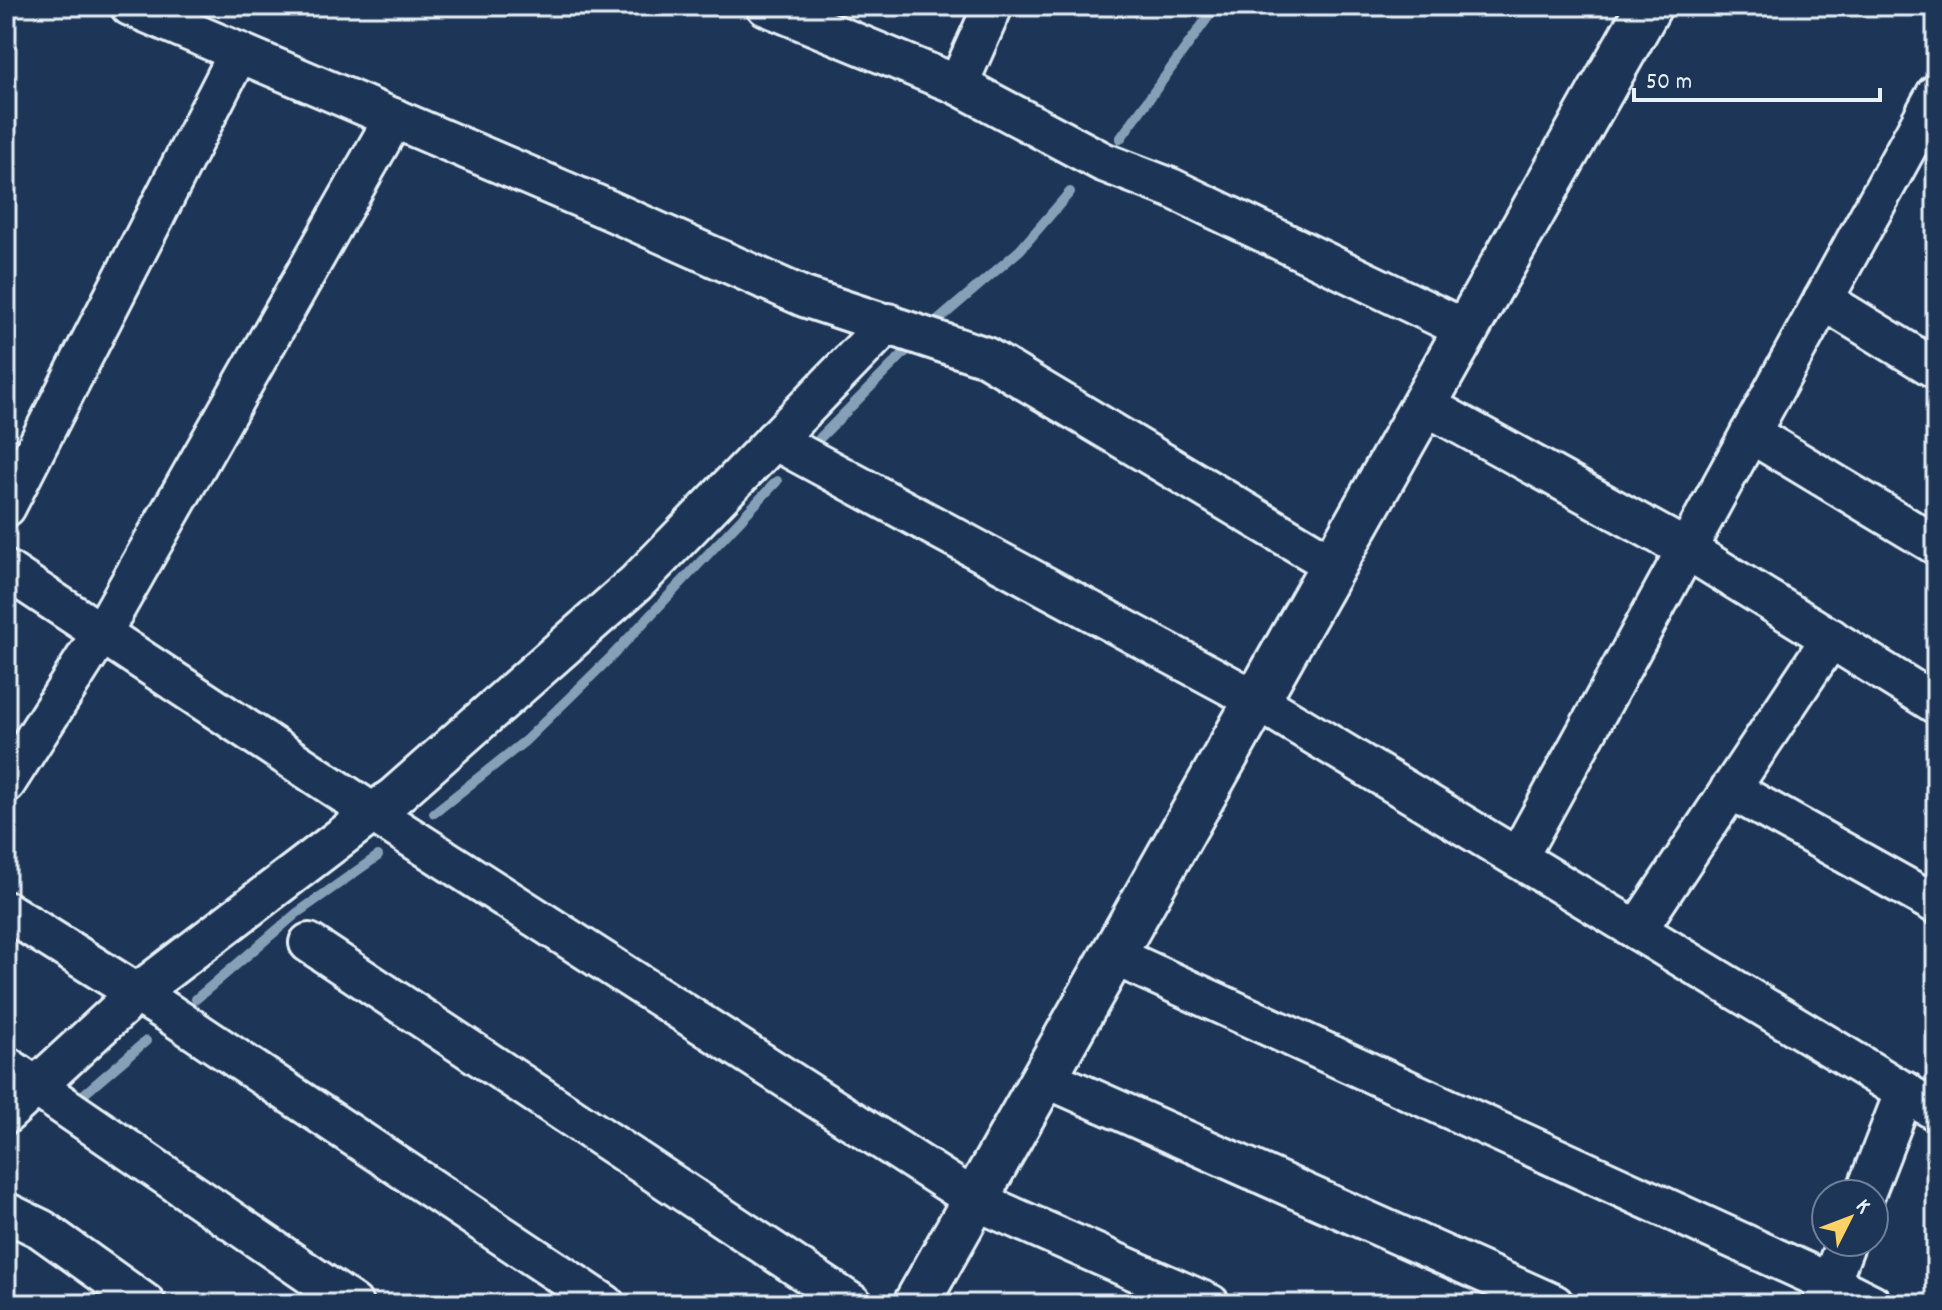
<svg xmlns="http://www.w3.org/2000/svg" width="1942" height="1310" font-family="Dekko,sans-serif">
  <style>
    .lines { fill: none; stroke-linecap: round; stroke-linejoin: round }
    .stream { stroke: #86a1b7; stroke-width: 10 }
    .street-casing { stroke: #e8f1f8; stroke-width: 44 }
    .secondary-casing { stroke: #e8f1f8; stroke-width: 50 }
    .street { stroke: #1d3557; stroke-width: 38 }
    .secondary { stroke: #1d3557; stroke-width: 44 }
  </style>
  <rect width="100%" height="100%" fill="#1d3557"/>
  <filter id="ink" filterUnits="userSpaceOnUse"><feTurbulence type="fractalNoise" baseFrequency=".0125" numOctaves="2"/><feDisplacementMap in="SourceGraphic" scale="16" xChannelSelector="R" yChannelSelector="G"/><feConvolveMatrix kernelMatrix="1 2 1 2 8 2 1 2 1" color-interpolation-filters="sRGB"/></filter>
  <g filter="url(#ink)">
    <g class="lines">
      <g class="stream">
        <path d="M1120 139 1216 6"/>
        <path d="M928 329 1020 250 1070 192"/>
        <path d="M820 438 914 343"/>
        <path d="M434 813 525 741 611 657 777 481"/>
        <path d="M196 999 297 913 378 856"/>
        <path d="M83 1095 146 1041"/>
      </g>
      <defs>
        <g id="street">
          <path d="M130 6 609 210 804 297 986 357 1334 565"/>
          <path d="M766 6 958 85 1103 162 1171 188 1467 330"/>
          <path d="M958 85 993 6"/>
          <path d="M1823 300 1936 369"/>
          <path d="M1425 405 1686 549 1936 704"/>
          <path d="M1750 433 1936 545"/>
          <path d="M774 440 1258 701 1936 1111"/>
          <path d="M6 507 239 52"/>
          <path d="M6 570 373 813 977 1201 1210 1304"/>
          <path d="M6 783 101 634 394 118"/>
          <path d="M1730 789 1936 904"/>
          <path d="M1518 857 1936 94"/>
          <path d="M6 911 167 1012 605 1304"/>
          <path d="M1637 930 1831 638"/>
          <path d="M309 943 853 1304"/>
          <path d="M1115 956 1830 1283 1872 1304"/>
          <path d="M6 1066 353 1304"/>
          <path d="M1046 1078 1554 1304"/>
          <path d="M6 1114 137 993 395 796 636 583 888 323"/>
          <path d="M1865 1194 1905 1091"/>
          <path d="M6 1212 41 1229 146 1304"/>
          <path d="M1822 1304 1846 1242"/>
        </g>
        <path id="secondary" d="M916 1304 1649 6"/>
      </defs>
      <use href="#street" class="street-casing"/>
      <use href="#secondary" class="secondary-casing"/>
      <use href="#street" class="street"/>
      <use href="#secondary" class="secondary"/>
    </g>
  </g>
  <rect width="1942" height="1310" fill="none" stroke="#1d3557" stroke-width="32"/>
  <rect x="16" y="16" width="1910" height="1278" fill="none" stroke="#e8f1f8" stroke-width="3" filter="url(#ink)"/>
  <g transform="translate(1850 1218) rotate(48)"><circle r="38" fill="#1d3557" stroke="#6e8097" stroke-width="2"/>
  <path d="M0-6L14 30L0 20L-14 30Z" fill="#ffd166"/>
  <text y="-12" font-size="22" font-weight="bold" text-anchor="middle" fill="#e8f1f8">K</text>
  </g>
  <path d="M1634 88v12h246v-12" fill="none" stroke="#e8f1f8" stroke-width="4"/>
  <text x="1646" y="88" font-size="24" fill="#e8f1f8" stroke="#1d3557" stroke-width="6" paint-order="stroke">50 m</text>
</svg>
